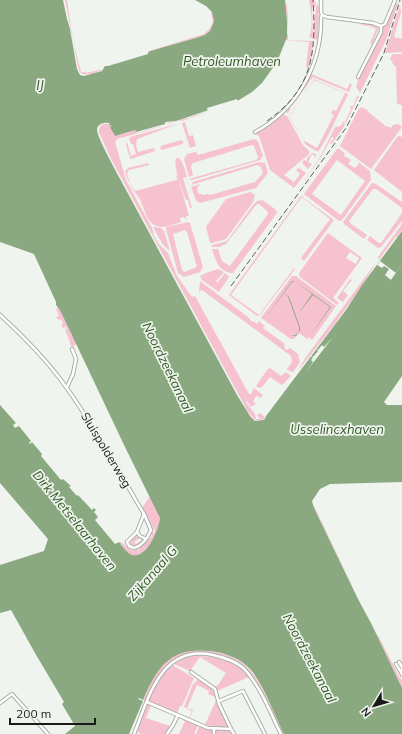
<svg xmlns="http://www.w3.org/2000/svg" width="402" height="734" font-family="Mulish,sans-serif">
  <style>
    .green { fill: #f7c2cf; fill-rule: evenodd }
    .water { fill: #8ba981; fill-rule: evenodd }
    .pier { fill: #eff4ee }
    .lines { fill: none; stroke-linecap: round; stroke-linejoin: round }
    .minor-casing { stroke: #abafaa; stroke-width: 4.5 }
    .minor { stroke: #fff; stroke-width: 2.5 }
    .rail { stroke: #5c5f5b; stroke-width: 1; stroke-dasharray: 6 3; stroke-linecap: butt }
    .labels { text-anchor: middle; stroke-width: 3.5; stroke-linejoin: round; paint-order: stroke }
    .street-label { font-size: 12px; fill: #1a1b19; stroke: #eff4ee }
    .water-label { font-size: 13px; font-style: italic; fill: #2f5820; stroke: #eff4ee }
  </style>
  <rect width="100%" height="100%" fill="#eff4ee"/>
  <g class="green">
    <path d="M65 0H67L73 40 81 72H85L86 73 103 69C96 73 84 78 79 71Z"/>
    <path d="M285 0C289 9 288 23 287 34L290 35H288V40L313 41 312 56 308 69 306 66 309 42 285 40 287 35H286L287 21Z"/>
    <path d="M309 0H315L314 2 316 3 315 8 312 6 313 39 309 37C314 27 311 11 309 0Z"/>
    <path d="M317 3 319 9 318 36 317 40 314 39V21Z"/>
    <path d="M395 3H398L386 40 360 93 356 87 359 78Z"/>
    <path d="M400 5 401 12 394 37 402 39V52L385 53Z"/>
    <path d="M212 12C216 22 214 28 206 35L150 52 149 51 204 34 209 29 213 23 211 13Z"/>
    <path d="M363 23 372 24 379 28 372 44 370 43 376 29 370 26 361 25Z"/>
    <path d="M393 54H402V105L397 104 396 67 393 64 390 58Z"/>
    <path d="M311 74 347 89 350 83 352 84 349 92 313 77 292 106V104L303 89Z"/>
    <path d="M314 79 348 94 329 134 318 152 306 145 289 117ZM314 80 345 93 336 111 333 110 331 114 334 115 317 148 303 140 289 116Z"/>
    <path d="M357 96H359L343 128 332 144 330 143 334 138 332 137 321 157 298 190 320 157 335 127 341 126 343 121 344 124 351 109 350 106H353Z"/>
    <path d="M361 107 368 110 367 111 387 127 388 126 391 128 393 125 398 124 402 127 371 169 340 146 358 110Z"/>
    <path d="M288 108H291L288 113 285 112 284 115 287 116 303 145 310 152 308 155 284 175 294 182 300 174 296 170 297 169 299 168 306 173 294 188 270 170 259 136 255 134 272 123Z"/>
    <path d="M208 112 182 121 179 120 153 129 117 139 115 142 126 180 151 226 154 233 153 234 159 244 168 253 177 276 192 297 195 296 249 394H251L254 388 263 395 261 398 256 396 253 401 256 404 251 407 247 401 246 402 255 414 256 419H260L257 415 260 413 265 417 264 419 260 420H255L248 412 110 157 99 132C98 126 103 123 109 124L115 136 135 130 137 133 168 124V123L187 118H191L190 117Z"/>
    <path d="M185 122 189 136 193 135 196 146 190 148 182 123Z"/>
    <path d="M180 123 137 139 136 145 138 152 154 148 155 151 131 159 130 158 126 145 127 142 131 156 136 154 133 144H131L129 139 130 137Z"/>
    <path d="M399 136 402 137V192L374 170 397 137Z"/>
    <path d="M254 139 257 140 259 144 263 156 260 160 192 180 189 179 256 160 259 157H258L254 146 252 145 193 163 191 166 193 175 189 177 184 159 187 154 196 152 198 155Z"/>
    <path d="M181 140 184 142 182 144 162 150 160 149 161 146Z"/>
    <path d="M337 149H340L345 154 344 156 351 160 348 164 355 168 359 163 353 158 370 171 371 180 342 220 339 221 304 194ZM337 160 365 181 341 215 312 194Z"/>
    <path d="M312 153 316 154V157L315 158V156L312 154 308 162 312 164 308 169 302 163 304 160 307 161V158Z"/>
    <path d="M176 158H179C184 164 185 170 187 177L183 178 192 208H190L188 200H186C183 191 173 166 176 158Z"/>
    <path d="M259 162 265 163 268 173 256 188 200 203 196 200 191 187 200 184 197 188 198 193 204 195 209 194 210 195 255 182 263 173 261 167 258 165 191 185 193 182Z"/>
    <path d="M148 163 149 165 129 170 127 174 130 183 135 191 177 180 176 174 178 177 189 216H187L185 218 187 219 186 220 184 217 180 218 181 222C174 224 163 229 157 226 146 223 144 206 139 198 134 191 128 182 125 172L128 168Z"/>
    <path d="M372 183 376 184 402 202V208L376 189H373L349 221 350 223 367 235 364 239 344 224 343 222Z"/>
    <path d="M250 192 255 195 253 202 226 239 212 243H210L206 227 226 199Z"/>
    <path d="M301 196 334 220 304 261 301 258 330 219 303 198H301L231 295 259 315 294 268 295 269 260 315 257 316 229 295Z"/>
    <path d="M262 200 275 209 277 213 233 273C219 273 215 259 212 249H218L222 261 230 266 268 214 267 211 259 204 256 205 226 244 219 247H211L212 245 227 241 253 205 257 201Z"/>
    <path d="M402 213V221L381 247 378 248 367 240 370 236 379 243H381Z"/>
    <path d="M188 222 190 223 203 267 200 272 184 277 178 273 166 229V227ZM185 230 187 232 197 267 184 272 182 270 173 234Z"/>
    <path d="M402 224V230L397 237 396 236 379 260 378 257Z"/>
    <path d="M153 227 161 228 164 231 170 251 163 245Z"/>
    <path d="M328 233 362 258 333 298 339 303 337 305 300 277 299 273ZM350 252 359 258 356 264 346 258Z"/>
    <path d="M377 261 360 289 334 325 297 372 306 357Z"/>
    <path d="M218 269 224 272 216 281 217 283 225 273 229 277 219 292 202 280 200 276 206 273Z"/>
    <path d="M292 276H296L336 306 312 340 309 337 307 339 299 333 294 339H291L261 318Z"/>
    <path d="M350 279 352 280 343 291 348 295 343 302 337 298Z"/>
    <path d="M200 281 248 317 252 322 253 321 257 324 259 321 265 326 263 328 285 344 284 345 285 349 287 350 290 348 299 355 298 356 300 362 293 372 289 371 287 369 292 362 291 356 202 290 199 292Z"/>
    <path d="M58 308H60L71 333 70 335 71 334 77 343 72 348 65 329H67L65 325 64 329 61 325 63 324 61 319 59 320 56 318 59 315 56 309Z"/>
    <path d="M270 368 281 376 286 372 291 376 282 385 270 377 262 387 259 388 256 386 267 370Z"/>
    <path d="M150 496C153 503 160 512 160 519 160 530 146 559 132 555 126 553 122 546 119 542H121L131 550 138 549V552L139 549 152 536V532L154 533 155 531 142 508Z"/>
    <path d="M314 506 356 593 350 581 314 508Z"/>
    <path d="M137 534 140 538 134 542 136 544 144 539 138 545 133 546 130 543 131 541Z"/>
    <path d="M376 633 379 637 400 678 402 680V688Z"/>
    <path d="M202 650C240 654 251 665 267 698 273 710 279 722 284 734H281C271 713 260 687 245 669 239 662 221 656 212 656 205 655 197 654 190 654 167 655 154 682 146 701L143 700C151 681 162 657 183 652 189 650 196 651 202 650Z"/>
    <path d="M194 656C216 656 236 660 249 677L217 691 215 687 218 685 226 673 200 657 190 671 174 664 184 658Z"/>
    <path d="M172 664 174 666 194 678 182 706H180L177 713 148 701 158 680Z"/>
    <path d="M199 679 214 691 229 728 205 725 217 698 208 694 209 691 197 685 187 708 193 710 190 718H189L192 711 184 707 193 684Z"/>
    <path d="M147 704 151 706 146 718 170 726 166 734H141L136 731Z"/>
    <path d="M184 719 197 724 198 726 194 734H179L185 721 183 720Z"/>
    <path d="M201 726 212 729 213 734H196L199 727Z"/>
    <path d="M214 729 230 731 231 734H215Z"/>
  </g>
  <g class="water">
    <path d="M0 0H63L67 19 70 29 77 69 80 75 84 76 102 71 105 66H108L148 54V52L154 50 196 38 205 35 210 31 214 21 212 12 206 6 195 0H285L287 21V37L277 62 262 83 252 92 239 100 176 121 165 122V124L136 132 135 130 115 136 110 127 112 125 110 126 109 123C104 122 97 124 97 130 98 139 114 167 119 177L237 395 250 416 255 421 263 420 265 419 266 416 346 310 362 285 402 231V376L384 402 387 405H402V482L330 484 320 489 312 501 314 508 358 599 372 625 402 688V734H284C275 716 263 683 250 669 240 658 225 653 211 651 171 647 158 665 143 700L139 698 138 699 143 701 129 734H65L75 726 62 704 64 702 35 653 11 610 0 613V565L44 551 48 539 0 483V405L16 423 13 425 15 428 19 426 31 441 29 443 30 444 32 442 42 454 41 456 61 480 63 479 71 486 69 487 77 496 78 495 92 510 94 508 96 510 94 512 98 517 95 520 115 544 119 542C122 546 127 553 132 555 147 559 159 529 160 518L125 447 60 310 56 305V302L34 254 0 242Z"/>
    <path d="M292 281H295L331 307 309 337 330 307 313 295 298 314 312 294 295 281 292 282 284 293 289 297 300 327V330L296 336H291L266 317ZM284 293 288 297 299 327V331L296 335 291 336 266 317Z"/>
  </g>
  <g class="pier">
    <path d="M237 99 238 102 208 112 207 108Z"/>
    <path d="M380 261 396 273 402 264 384 290 391 280 385 275 389 269 384 266 382 268 377 265Z"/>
    <path d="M333 337 306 372 313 362 311 360 313 358 309 355 313 357 318 351 316 348 318 350 322 345 324 347Z"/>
  </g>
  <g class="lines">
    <defs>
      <g id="minor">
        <path d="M322 15 327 17 373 23 381 26"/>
        <path d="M381 26 385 24 395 0"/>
        <path d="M358 77 381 32V26"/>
        <path d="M255 132C297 110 322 64 321 18L322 15 321 11V0"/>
        <path d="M0 315C24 337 47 360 66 387 95 427 119 472 144 514"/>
        <path d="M67 387 73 374 76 359 72 349"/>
        <path d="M137 532 127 542 129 546 134 548C142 546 148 537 151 530L144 514 137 532 140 536 146 539"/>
        <path d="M399 662 402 667"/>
        <path d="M396 664 401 672"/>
        <path d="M402 669 401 671 402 675"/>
        <path d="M191 672 215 689 219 704 231 729"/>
        <path d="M219 701 243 691 265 734"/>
        <path d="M147 702 208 728 231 729 234 734"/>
        <path d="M0 703 12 694 48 734"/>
        <path d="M214 728V734"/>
        <path d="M134 734C149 697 161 644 213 655 226 658 239 662 247 672 262 690 271 714 281 734"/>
        <path d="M167 734 173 725 178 715"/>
      </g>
    </defs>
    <use href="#minor" class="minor-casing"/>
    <use href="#minor" class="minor"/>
    <g class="rail">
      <path d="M267 121C314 88 316 52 313 0"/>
      <path d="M231 286 346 128 384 53 400 0"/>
    </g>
  </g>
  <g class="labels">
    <g class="street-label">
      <text transform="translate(106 450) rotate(59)" y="4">Sluispolderweg</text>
    </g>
    <g class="water-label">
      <text x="232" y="66">Petroleumhaven</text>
      <text x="40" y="90">IJ</text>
      <text transform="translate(168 367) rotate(64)" y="5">Noordzeekanaal</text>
      <text x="337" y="434">Usselincxhaven</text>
      <text transform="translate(75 520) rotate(51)" y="5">Dirk Metselaarhaven</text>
      <text transform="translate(152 573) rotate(-49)" y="5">Zijkanaal G</text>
      <text transform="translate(310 658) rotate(62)" y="5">Noordzeekanaal</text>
    </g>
  </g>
  <g transform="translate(374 706) rotate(232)" stroke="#eff4ee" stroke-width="3" paint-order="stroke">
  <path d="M0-3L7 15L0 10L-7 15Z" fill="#1a1b19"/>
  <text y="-6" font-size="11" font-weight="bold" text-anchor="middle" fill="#1a1b19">N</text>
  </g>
  <path d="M10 718v6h85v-6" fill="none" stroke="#1a1b19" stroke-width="2"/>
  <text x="16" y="718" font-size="12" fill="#1a1b19" stroke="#eff4ee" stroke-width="3" paint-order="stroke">200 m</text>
</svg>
